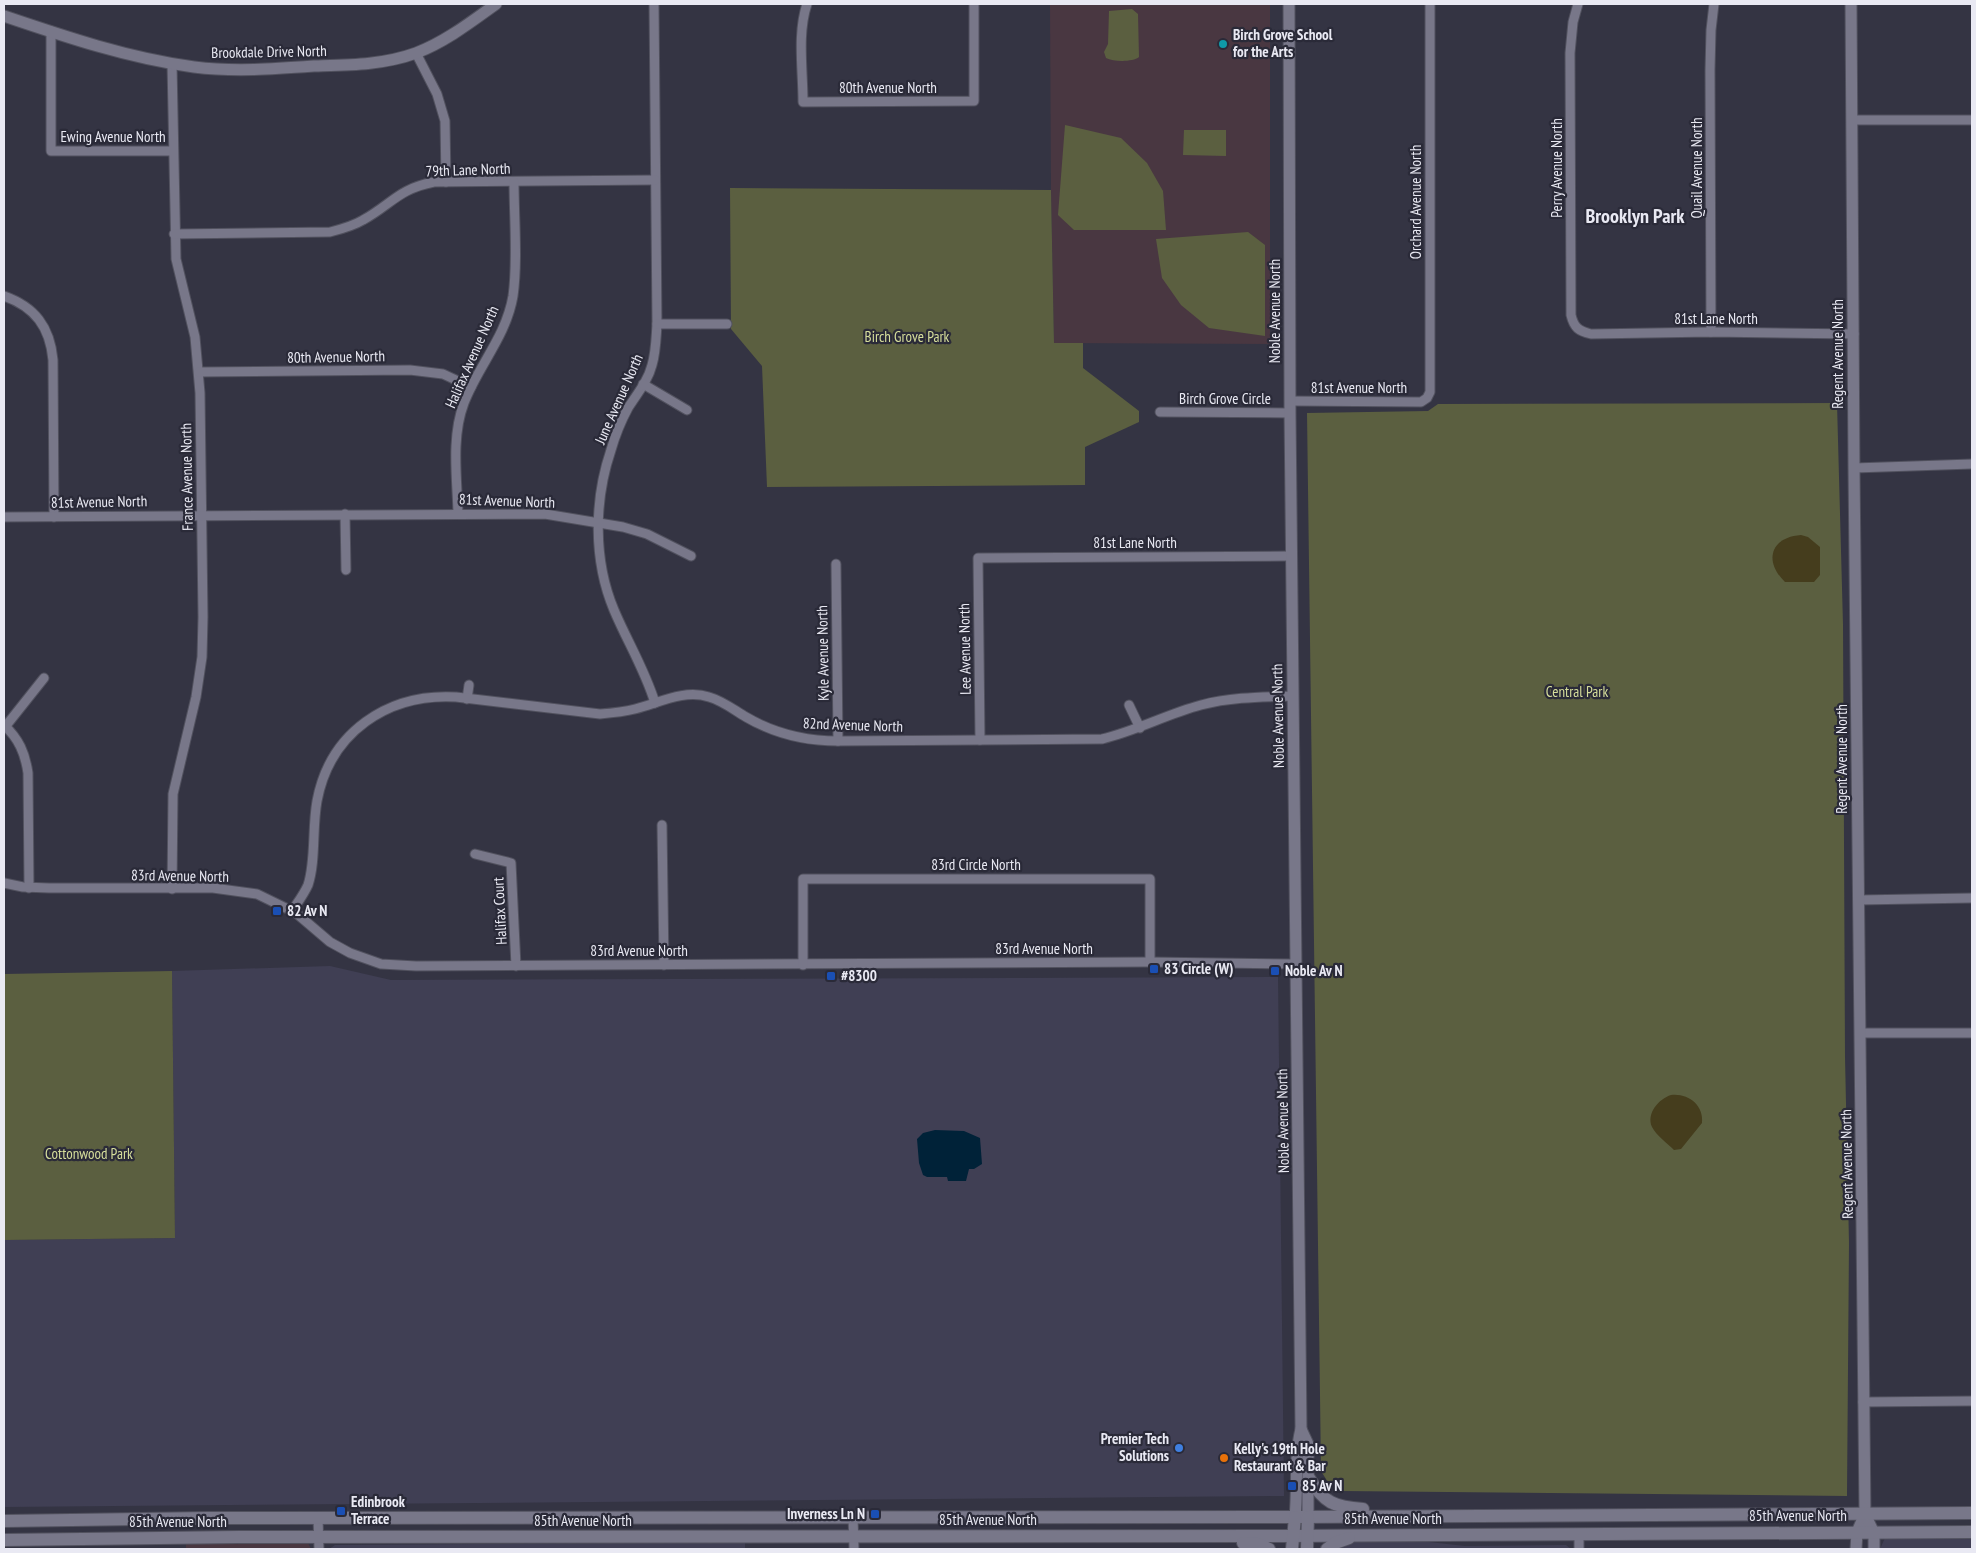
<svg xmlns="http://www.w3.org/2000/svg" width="1976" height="1553" font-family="'PT Sans Narrow',sans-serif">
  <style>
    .built { fill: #403f54 }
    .education { fill: #493741 }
    .green { fill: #5b5f40 }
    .sand { fill: #453d1d }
    .water { fill: #002238 }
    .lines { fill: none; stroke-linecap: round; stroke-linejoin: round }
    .minor-casing { stroke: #51515e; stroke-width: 11 }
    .tertiary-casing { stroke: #51515e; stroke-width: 13 }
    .secondary-casing { stroke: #51515e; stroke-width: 14 }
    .minor { stroke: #787789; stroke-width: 9 }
    .tertiary { stroke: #787789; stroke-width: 11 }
    .secondary { stroke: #787789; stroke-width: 12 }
    .culture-dot { fill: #0f9aa8; stroke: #2a2a38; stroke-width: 2 }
    .transit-dot { fill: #1a4fb4; stroke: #2a2a38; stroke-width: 2 }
    .shop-dot { fill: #3f7fe0; stroke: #2a2a38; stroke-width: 2 }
    .food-dot { fill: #e8710a; stroke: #2a2a38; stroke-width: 2 }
    .labels { text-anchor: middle; stroke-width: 4.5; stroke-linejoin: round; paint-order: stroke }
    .poi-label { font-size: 15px; font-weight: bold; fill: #e9e9f3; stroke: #2a2a38; text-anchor: start }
    .street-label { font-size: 15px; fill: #e9e9f3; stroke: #2a2a38 }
    .park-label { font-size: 15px; fill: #d6de9b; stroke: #2a2a38 }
    .district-label { font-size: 20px; font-weight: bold; fill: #e9e9f3; stroke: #2a2a38 }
  </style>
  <rect width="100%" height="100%" fill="#343443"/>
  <g class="built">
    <path d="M330 966 391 980 1278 977 1284 1496 4 1507V1240L175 1238 172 971Z"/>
    <path d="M1972 1536V1549H1880L1885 1538Z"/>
    <path d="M1420 1541 1465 1546 1566 1545 1571 1549H1334L1347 1542Z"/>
    <path d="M609 1543H745V1549H329L335 1545Z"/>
  </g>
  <g class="education">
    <path d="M1050 4H1270V344L1054 343 1051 190Z"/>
    <path d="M300 1540 308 1543 311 1549H186V1544Z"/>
  </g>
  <g class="green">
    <path d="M1132 9 1138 14 1139 57C1133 62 1114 62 1106 58L1104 52 1108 44 1109 11Z"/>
    <path d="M1065 125 1121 138 1147 163 1163 191 1166 230H1074L1058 215Z"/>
    <path d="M1184 130H1226V156L1183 155Z"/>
    <path d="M730 188 1051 190 1054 343H1083V368L1139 411V422L1085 447V485L767 487 762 366 731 329Z"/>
    <path d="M1248 232 1265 245V336L1209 328 1181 305 1162 278 1156 239Z"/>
    <path d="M1837 403 1843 624 1845 1057 1849 1243 1847 1496 1341 1491 1329 1484 1321 1471 1307 413 1428 411 1438 404Z"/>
    <path d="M172 971 175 1238 4 1240V974Z"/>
  </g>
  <g class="sand">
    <path d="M1801 535 1808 537 1820 547V575L1814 582H1785C1763 561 1771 537 1801 535Z"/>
    <path d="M1671 1095C1688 1093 1704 1105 1702 1123L1681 1149 1674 1150C1668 1144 1656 1135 1652 1127 1646 1113 1659 1099 1671 1095Z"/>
  </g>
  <path class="water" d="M935 1130 964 1131 980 1138 982 1164 974 1169H969L966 1181H948L947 1177H927L923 1175 919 1163 917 1139 923 1133Z"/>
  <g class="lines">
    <defs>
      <g id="minor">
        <path d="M654 4 657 324C656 338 656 352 652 365 648 381 637 394 628 408 621 421 615 436 611 450 594 500 593 560 614 610 627 641 645 670 655 703"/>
        <path d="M807 4C797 34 803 70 803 102L974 101V4"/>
        <path d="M1578 4 1573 22 1570 53 1571 315C1574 328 1579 331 1591 334L1711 332 1854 334"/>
        <path d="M51 31V151H173"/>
        <path d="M416 53 437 94 445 121 446 182"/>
        <path d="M172 64 176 259 195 337 200 393 203 617 202 657 196 697 173 794 172 889"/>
        <path d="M1852 120H1972"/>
        <path d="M174 234 330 232C342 229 353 226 363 220 392 204 398 189 434 182L655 180"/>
        <path d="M4 296C35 307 50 327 53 360L54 517"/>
        <path d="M657 324H727"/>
        <path d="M1711 332 1710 70 1711 30 1714 4"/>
        <path d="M199 372 410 370 443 374 471 387"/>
        <path d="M643 384 687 410"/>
        <path d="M1290 401 1421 402 1427 398 1430 392V4"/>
        <path d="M1160 412 1290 413"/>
        <path d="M1854 468 1972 464"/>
        <path d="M458 513C457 478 451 437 464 403 478 366 506 337 513 296 518 261 514 217 514 182"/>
        <path d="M345 514 346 570"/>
        <path d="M4 517 545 514 623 527 647 534 691 556"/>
        <path d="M836 564 838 741"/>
        <path d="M467 699 469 685"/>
        <path d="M1129 705 1140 728"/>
        <path d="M4 725C19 739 25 753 28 773L29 888"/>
        <path d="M5 727 44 678"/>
        <path d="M980 740 978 558 1292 556"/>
        <path d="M662 825 664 965"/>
        <path d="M475 854 511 863 516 966"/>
        <path d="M4 883 23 887 49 888H213L257 894 296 913 330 942 350 953 381 964 416 966 1150 962 1296 964"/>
        <path d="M1858 900 1972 898"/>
        <path d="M292 911C298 902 304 894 308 885 316 861 312 828 317 801 330 732 388 693 456 697L600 714C612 713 623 712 635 709 659 703 684 689 709 697 723 701 734 710 746 717 775 734 804 741 838 741L1102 739C1136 731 1167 714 1201 705 1231 697 1262 697 1293 696"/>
        <path d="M803 965V879H1150V962"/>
        <path d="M1860 1033H1972"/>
        <path d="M1863 1402 1972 1401"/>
        <path d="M853 1517 854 1549"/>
        <path d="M318 1518 319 1549"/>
        <path d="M1579 1549V1534"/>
      </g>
      <g id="tertiary">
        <path d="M1289 4 1290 413 1301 1429C1294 1457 1298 1488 1295 1517"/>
        <path d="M1851 4 1854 468 1865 1514 1857 1532 1856 1549"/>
        <path d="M4 16C66 37 128 58 194 67 234 72 274 69 315 66 349 65 383 65 416 53 445 42 471 22 496 4"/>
        <path d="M1301 1429 1308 1444V1517"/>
        <path d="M1865 1514 1874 1533V1549"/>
      </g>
      <g id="secondary">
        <path d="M1309 1478C1324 1503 1334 1507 1363 1509"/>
        <path d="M4 1521 206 1518 1295 1517 1972 1513"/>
        <path d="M4 1540 238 1537 1283 1536 1972 1532"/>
        <path d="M1243 1543 1258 1544 1269 1549"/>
        <path d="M1292 1549 1295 1517"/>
        <path d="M1307 1549 1308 1517"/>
        <path d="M1327 1549 1335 1543 1349 1538"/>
      </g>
    </defs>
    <use href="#minor" class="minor-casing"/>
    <use href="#tertiary" class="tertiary-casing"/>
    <use href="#secondary" class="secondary-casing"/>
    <use href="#minor" class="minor"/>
    <use href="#tertiary" class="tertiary"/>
    <use href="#secondary" class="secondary"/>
  </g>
  <circle class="culture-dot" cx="1223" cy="44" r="5"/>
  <g class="transit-dot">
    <rect x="272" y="906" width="10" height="10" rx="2.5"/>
    <rect x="1149" y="964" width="10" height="10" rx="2.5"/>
    <rect x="1270" y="966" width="10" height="10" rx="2.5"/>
    <rect x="826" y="971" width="10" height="10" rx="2.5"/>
    <rect x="1287" y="1481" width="10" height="10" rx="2.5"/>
    <rect x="336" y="1506" width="10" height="10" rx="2.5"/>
    <rect x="870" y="1509" width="10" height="10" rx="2.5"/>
  </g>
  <circle class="shop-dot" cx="1179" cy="1448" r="5"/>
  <circle class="food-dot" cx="1224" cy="1458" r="5"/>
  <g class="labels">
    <g class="poi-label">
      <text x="1233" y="40">Birch Grove School<tspan x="1233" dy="17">for the Arts</tspan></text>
      <text x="287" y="916">82 Av N</text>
      <text x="1164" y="974">83 Circle (W)</text>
      <text x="1285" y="976">Noble Av N</text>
      <text x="841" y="981">#8300</text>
      <text x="1169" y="1444" text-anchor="end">Premier Tech<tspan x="1169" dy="17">Solutions</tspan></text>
      <text x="1234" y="1454">Kelly's 19th Hole<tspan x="1234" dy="17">Restaurant &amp; Bar</tspan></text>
      <text x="1302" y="1491">85 Av N</text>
      <text x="351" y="1507">Edinbrook<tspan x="351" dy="17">Terrace</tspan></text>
      <text x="865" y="1519" text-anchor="end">Inverness Ln N</text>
    </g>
    <g class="street-label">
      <text transform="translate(269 52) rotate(-1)" y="5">Brookdale Drive North</text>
      <text x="888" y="93">80th Avenue North</text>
      <text x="113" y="142">Ewing Avenue North</text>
      <text transform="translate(1557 168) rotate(-90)" y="5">Perry Avenue North</text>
      <text transform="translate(1697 168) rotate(-90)" y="5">Quail Avenue North</text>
      <text transform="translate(468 170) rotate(-2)" y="5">79th Lane North</text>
      <text transform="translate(1416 202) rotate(-90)" y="5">Orchard Avenue North</text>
      <text transform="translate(1275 311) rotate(-90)" y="5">Noble Avenue North</text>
      <text x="1716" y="324">81st Lane North</text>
      <text transform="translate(1838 354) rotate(-90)" y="5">Regent Avenue North</text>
      <text transform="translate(336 357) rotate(-1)" y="5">80th Avenue North</text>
      <text transform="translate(472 357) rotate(-66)" y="5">Halifax Avenue North</text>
      <text x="1359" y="393">81st Avenue North</text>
      <text transform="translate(619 399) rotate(-66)" y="5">June Avenue North</text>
      <text x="1225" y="404">Birch Grove Circle</text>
      <text transform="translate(187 477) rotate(-91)" y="5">France Avenue North</text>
      <text transform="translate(507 501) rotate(2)" y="5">81st Avenue North</text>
      <text transform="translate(99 502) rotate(-1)" y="5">81st Avenue North</text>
      <text x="1135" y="548">81st Lane North</text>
      <text transform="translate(965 649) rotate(-91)" y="5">Lee Avenue North</text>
      <text transform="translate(823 653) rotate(-91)" y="5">Kyle Avenue North</text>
      <text transform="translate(1278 716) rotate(-91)" y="5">Noble Avenue North</text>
      <text transform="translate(853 725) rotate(2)" y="5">82nd Avenue North</text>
      <text transform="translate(1842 759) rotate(-90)" y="5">Regent Avenue North</text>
      <text x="976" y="870">83rd Circle North</text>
      <text transform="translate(180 876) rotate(1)" y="5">83rd Avenue North</text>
      <text transform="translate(500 911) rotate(-93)" y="5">Halifax Court</text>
      <text x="1044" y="954">83rd Avenue North</text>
      <text x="639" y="956">83rd Avenue North</text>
      <text transform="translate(1283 1121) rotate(-91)" y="5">Noble Avenue North</text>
      <text transform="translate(1847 1164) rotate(-91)" y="5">Regent Avenue North</text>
      <text x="1798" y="1521">85th Avenue North</text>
      <text x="1393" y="1524">85th Avenue North</text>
      <text x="988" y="1525">85th Avenue North</text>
      <text x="583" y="1526">85th Avenue North</text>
      <text x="178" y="1527">85th Avenue North</text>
    </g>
    <g class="park-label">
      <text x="907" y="342">Birch Grove Park</text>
      <text x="1577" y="697">Central Park</text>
      <text x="89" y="1159">Cottonwood Park</text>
    </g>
    <g class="district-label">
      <text x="1635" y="223">Brooklyn Park</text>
    </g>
  </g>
  <rect width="1976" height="1553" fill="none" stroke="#e9e9f3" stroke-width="10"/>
</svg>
